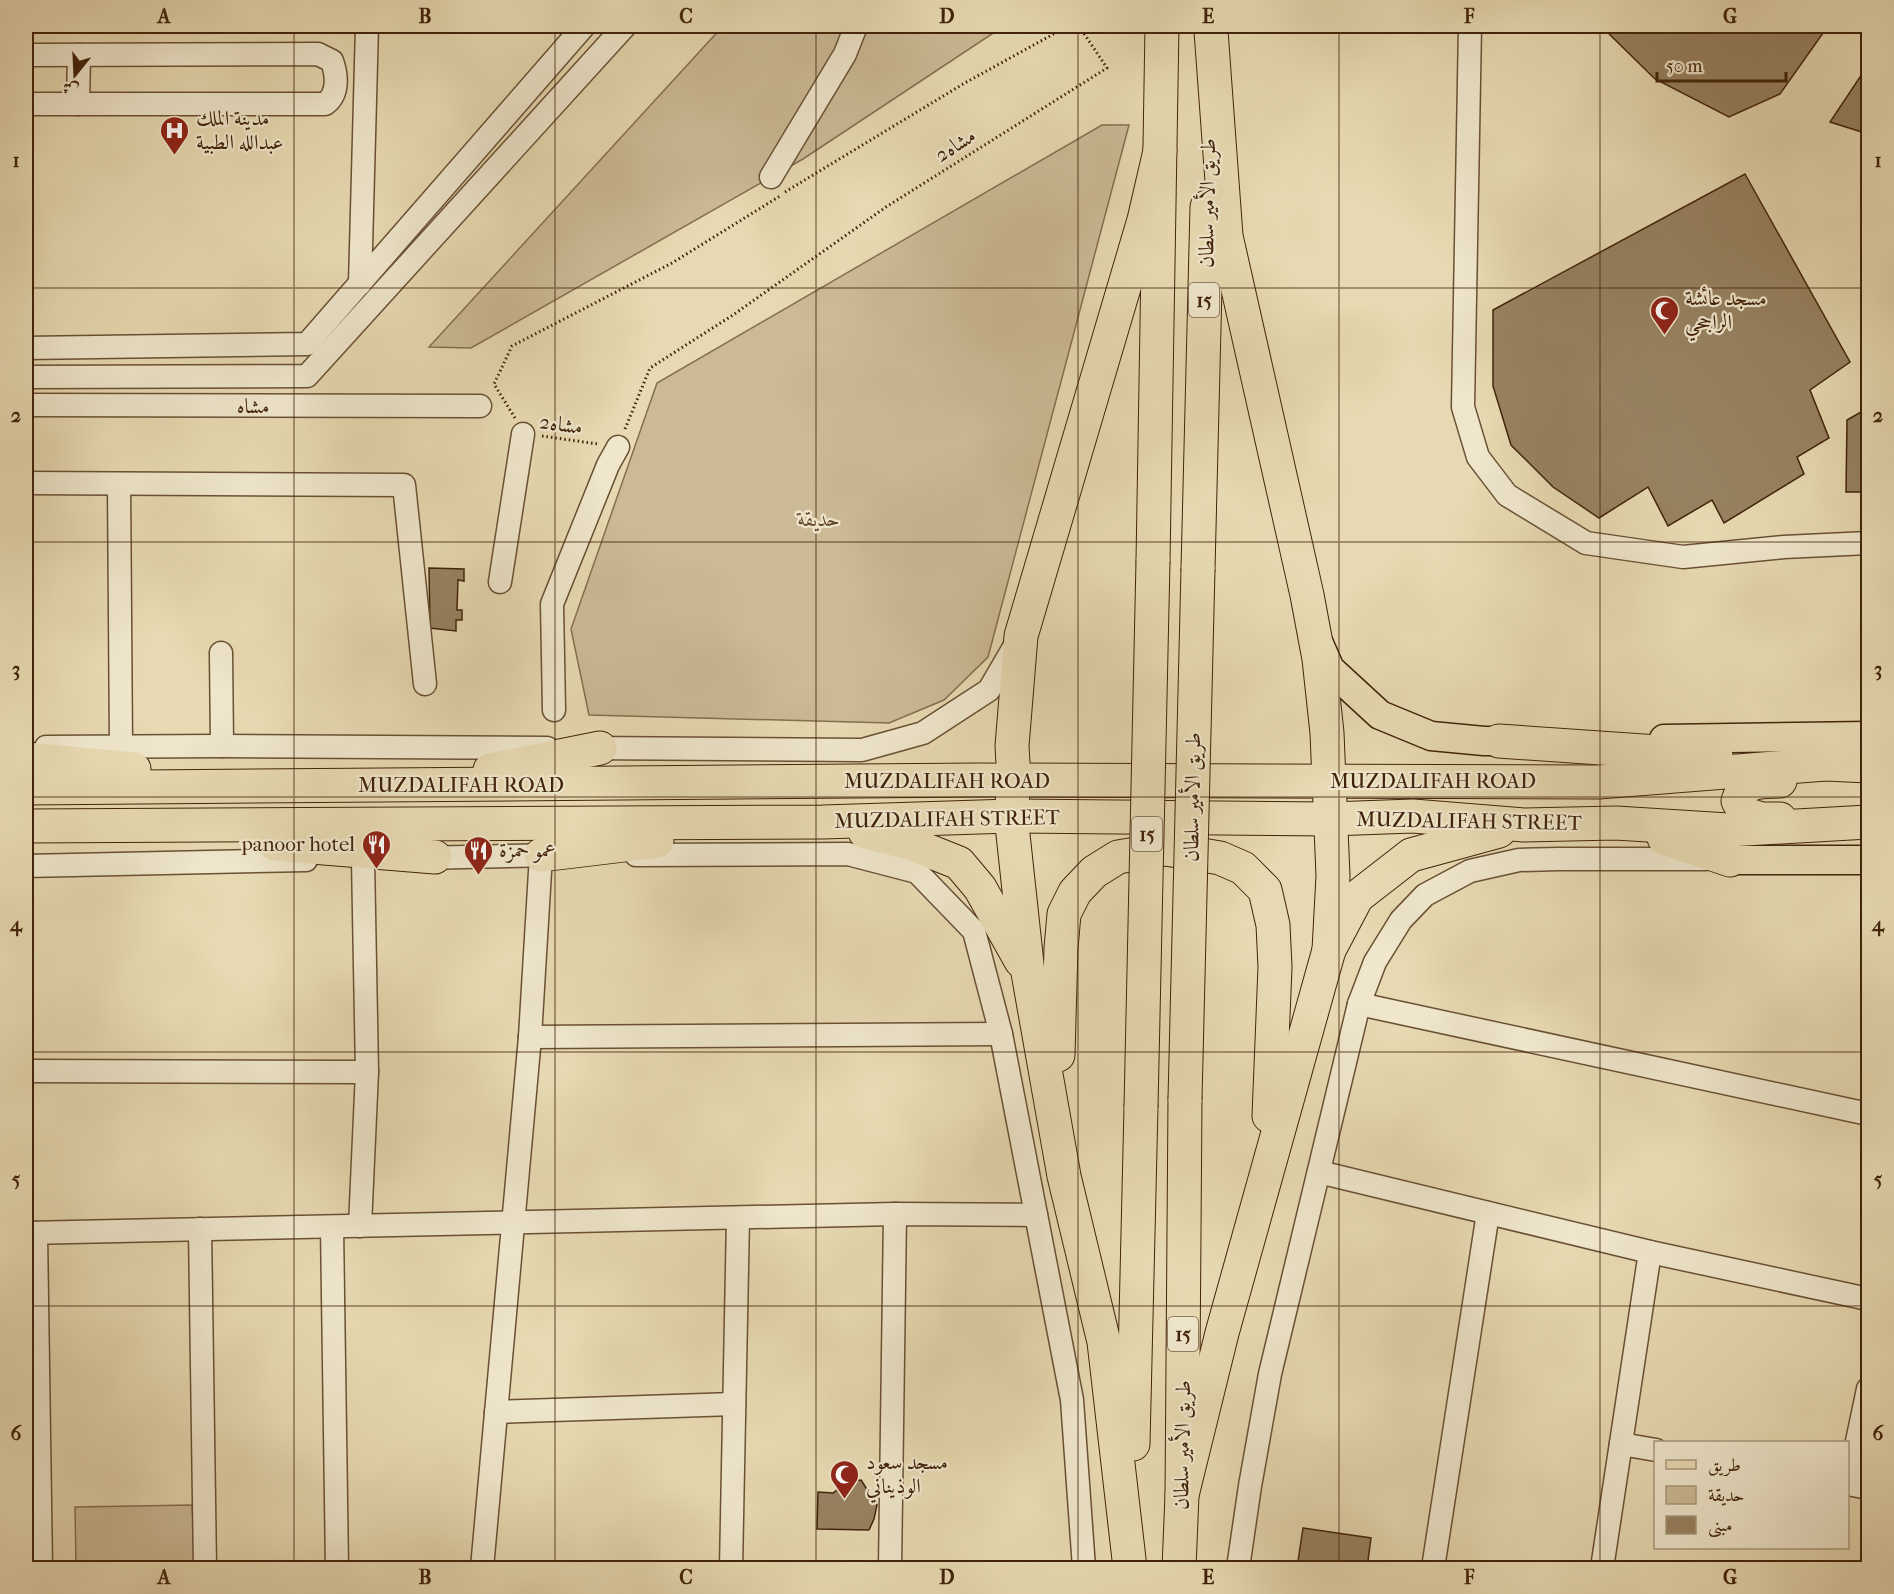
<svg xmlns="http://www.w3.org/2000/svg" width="1894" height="1594" font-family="'IM FELL French Canon',Amiri,serif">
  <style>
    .green { fill: #cbba95; stroke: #866e50; stroke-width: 1.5 }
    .building { fill: #978261; stroke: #41230a; stroke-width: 1.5 }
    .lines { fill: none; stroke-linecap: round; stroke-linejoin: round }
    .minor-casing { stroke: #6a5034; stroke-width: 25 }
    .major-casing { stroke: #41230a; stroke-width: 31 }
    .highway-casing { stroke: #41230a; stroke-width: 35 }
    .path { stroke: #41230a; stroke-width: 3; stroke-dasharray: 1.5 3; stroke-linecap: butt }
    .minor { stroke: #efe6cc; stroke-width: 22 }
    .major { stroke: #e7d9b1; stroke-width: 28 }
    .highway { stroke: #e7d9b1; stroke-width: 33 }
    .highway-bridge-casing { stroke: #41230a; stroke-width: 35; stroke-linecap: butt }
    .highway-bridge { stroke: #e7d9b1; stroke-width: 33 }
    .grid { fill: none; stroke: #41230a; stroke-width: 1.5; stroke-opacity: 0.55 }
    .labels { text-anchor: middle; stroke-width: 4.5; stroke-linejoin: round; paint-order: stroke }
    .shield { fill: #efe6cc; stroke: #755e44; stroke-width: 1.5 }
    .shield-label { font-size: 20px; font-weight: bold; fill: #41230a }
    .poi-label { font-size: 21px; fill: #41230a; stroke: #efe6cc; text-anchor: start }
    .street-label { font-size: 21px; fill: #41230a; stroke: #efe6cc }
    .park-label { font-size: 21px; font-style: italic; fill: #64492d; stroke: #efe6cc }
    .neatline { fill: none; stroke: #41230a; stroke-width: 2 }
    .grid-label { font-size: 20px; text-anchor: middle; font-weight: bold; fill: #41230a }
  </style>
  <rect width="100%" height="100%" fill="#e7d9b1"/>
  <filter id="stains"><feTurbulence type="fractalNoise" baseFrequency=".00333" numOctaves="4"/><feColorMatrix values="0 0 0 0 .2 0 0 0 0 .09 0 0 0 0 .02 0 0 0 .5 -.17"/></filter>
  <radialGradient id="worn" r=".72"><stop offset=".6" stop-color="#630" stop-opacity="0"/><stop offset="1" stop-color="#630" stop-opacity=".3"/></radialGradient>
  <g class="green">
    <path d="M723 26H1004L803 159 471 348 429 347Z"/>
    <path d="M1102 125H1129L988 657 944 700 889 723 589 715 571 629 657 383Z"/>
    <path d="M192 1505 196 1568H76L75 1507Z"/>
  </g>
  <g class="building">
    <path d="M98 26H167V29L98 30Z"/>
    <path d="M1601 26H1828L1780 94 1729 117 1655 79Z"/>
    <path d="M1868 65V134L1830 122Z"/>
    <path d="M1745 174 1850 362 1810 390 1829 438 1797 457 1804 474 1724 523 1712 500 1668 526 1648 487 1599 518 1553 487 1511 445 1493 386V310Z"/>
    <path d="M1868 408V492H1846L1847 420Z"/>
    <path d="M429 568 464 569V581L458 580 457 610H462V620H456V631L430 628Z"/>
    <path d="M861 1480 877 1505 874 1519 869 1530 817 1529 818 1492 833 1493 849 1481Z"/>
    <path d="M1303 1528 1371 1538 1367 1568H1297Z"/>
  </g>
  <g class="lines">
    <defs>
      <g id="minor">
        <path d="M1470 26 1463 407 1478 457 1507 495 1586 543 1683 557 1784 547 1868 543"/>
        <path d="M26 55 318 54 332 61C337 75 339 94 325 104H26"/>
        <path d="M78 104 79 55"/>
        <path d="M771 177 845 54 856 26"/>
        <path d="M360 284 367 26"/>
        <path d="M26 348 307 344 584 26"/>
        <path d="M26 377 307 376 625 26"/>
        <path d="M26 405 480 406"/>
        <path d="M26 483 404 485 425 684"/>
        <path d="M119 484 121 747"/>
        <path d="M500 582 523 434"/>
        <path d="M221 653 222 746"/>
        <path d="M554 710 552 604 608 465 618 447"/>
        <path d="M46 747 222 746 547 748"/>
        <path d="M586 748 862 750 923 733 989 690 1017 642"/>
        <path d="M636 855 848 854 917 872 974 931 1001 1034 1072 1400 1084 1568"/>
        <path d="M420 858 555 855"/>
        <path d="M26 866 306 860"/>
        <path d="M1359 1004 1868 1114"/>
        <path d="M530 1037 1001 1034"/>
        <path d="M26 1071 367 1072"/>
        <path d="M1319 1172 1650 1252 1868 1299"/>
        <path d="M360 1226 367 1072 363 859"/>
        <path d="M332 1227 337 1568"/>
        <path d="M200 1229 205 1568"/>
        <path d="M26 1233 895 1214 1036 1215"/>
        <path d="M36 1233 41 1568"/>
        <path d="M496 1412 734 1404"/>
        <path d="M1621 1444 1656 1450"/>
        <path d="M1848 1484 1868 1389"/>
        <path d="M1848 1484 1868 1488"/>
        <path d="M482 1568 530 1037 541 855"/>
        <path d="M731 1568 738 1218"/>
        <path d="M890 1568 895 1214"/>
        <path d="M1238 1568 1250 1486 1270 1374 1359 1004 1375 962 1401 920 1425 895 1470 871 1519 860 1558 859H1705"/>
        <path d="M1433 1568 1488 1213"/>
        <path d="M1602 1568 1650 1252"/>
      </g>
      <g id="major">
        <path d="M1319 644 1330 669 1380 715 1431 736 1484 741H1521"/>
        <path d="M1664 739 1868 736"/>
        <path d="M1730 860H1868"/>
      </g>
      <g id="highway">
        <path d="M1211 31 1226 236 1307 595 1319 659 1327 733 1333 876 1329 950"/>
        <path d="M1153 561 1162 26"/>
        <path d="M1198 569 1207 207"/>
        <path d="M1499 741 1716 756"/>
        <path d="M26 759 134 769"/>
        <path d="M490 770 600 748"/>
        <path d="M26 788 979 780 1599 782 1826 764 1868 766"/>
        <path d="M1780 819H1762L1745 814 1738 801C1745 779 1761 782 1780 781"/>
        <path d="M26 826 823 822 1011 816 1330 819 1413 816 1524 825 1616 823 1728 830 1868 822"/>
        <path d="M865 832 909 843 959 863 980 888 1021 961"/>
        <path d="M1664 838 1730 860"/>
        <path d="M275 844 435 857"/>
        <path d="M541 855 657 841"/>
        <path d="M1058 1055 1061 948 1064 914 1075 892 1094 872 1118 857 1166 849 1220 858 1243 868 1265 890 1273 925 1275 967 1269 1116"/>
        <path d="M1133 1444 1141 1107"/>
        <path d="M1182 1495 1222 1333 1329 950 1357 897 1411 855 1499 831"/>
        <path d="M1130 1568 1104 1342 1064 1176 1028 973 1011 816 1014 780 1012 746 1021 636 1144 220 1160 151"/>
        <path d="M1179 1568 1182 1495 1185 1099"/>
      </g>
    </defs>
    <use href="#minor" class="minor-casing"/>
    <use href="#major" class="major-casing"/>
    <use href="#highway" class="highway-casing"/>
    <g class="path">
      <path d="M785 192 963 84 1068 26"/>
      <path d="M515 418 494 384 512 346 672 263 780 196"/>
      <path d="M625 429 650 368 733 315 886 207 1107 68 1079 26"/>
      <path d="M542 436 598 444"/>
    </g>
    <use href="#minor" class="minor"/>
    <use href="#major" class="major"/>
    <use href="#highway" class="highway"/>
    <defs>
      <g id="highway-bridge">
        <path d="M1185 1099 1198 569"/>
        <path d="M1141 1107 1153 561"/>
      </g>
    </defs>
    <use href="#highway-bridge" class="highway-bridge-casing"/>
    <use href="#highway-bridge" class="highway-bridge"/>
  </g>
  <path class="grid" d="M294 26V1568M555 26V1568M816 26V1568M1078 26V1568M1339 26V1568M1600 26V1568M26 288H1868M26 542H1868M26 797H1868M26 1052H1868M26 1306H1868"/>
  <defs>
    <symbol id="hospital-pin" viewBox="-11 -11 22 30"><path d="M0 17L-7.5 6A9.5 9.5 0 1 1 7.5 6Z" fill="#8f2418" stroke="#efe6cc"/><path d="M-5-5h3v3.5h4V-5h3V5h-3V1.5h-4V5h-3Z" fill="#fff"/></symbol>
    <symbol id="mosque-pin" viewBox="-11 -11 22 30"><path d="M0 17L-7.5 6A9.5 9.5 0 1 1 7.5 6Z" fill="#8f2418" stroke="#efe6cc"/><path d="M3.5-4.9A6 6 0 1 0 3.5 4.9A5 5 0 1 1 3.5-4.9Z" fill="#fff"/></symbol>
    <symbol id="restaurant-pin" viewBox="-11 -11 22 30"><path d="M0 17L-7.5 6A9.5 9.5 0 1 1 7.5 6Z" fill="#8f2418" stroke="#efe6cc"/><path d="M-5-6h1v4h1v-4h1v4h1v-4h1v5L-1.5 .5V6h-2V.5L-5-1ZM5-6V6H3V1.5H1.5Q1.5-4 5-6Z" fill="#fff"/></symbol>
  </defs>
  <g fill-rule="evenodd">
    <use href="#hospital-pin" x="158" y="114" width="33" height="45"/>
    <use href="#mosque-pin" x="1648" y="294" width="33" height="45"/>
    <use href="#restaurant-pin" x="360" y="828" width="33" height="45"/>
    <use href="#restaurant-pin" x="462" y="834" width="33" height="45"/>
    <use href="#mosque-pin" x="828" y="1458" width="33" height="45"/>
  </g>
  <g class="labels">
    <g class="shield">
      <rect x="1189" y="283" width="30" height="34" rx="4.5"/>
      <rect x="1132" y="817" width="30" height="34" rx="4.5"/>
      <rect x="1168" y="1317" width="30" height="34" rx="4.5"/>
    </g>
    <g class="shield-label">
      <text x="1204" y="307">15</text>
      <text x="1147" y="841">15</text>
      <text x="1183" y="1341">15</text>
    </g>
    <g class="poi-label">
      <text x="196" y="125">مدينة الملك<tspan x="196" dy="24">عبدالله الطبية</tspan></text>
      <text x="1685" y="305">مسجد عائشة<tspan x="1685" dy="24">الراجحي</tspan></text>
      <text x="355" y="851" text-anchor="end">panoor hotel</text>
      <text x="499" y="857">عمو حمزة</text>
      <text x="866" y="1469">مسجد سعود<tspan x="866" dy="24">الوذيناني</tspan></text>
    </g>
    <g class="street-label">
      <text transform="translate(955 145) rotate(-33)" y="7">مشاه2</text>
      <text transform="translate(1207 203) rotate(-89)" y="7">طريق الأمير سلطان</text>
      <text x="253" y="413">مشاه</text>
      <text transform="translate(561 424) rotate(8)" y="7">مشاه2</text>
      <text x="947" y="788">MUZDALIFAH ROAD</text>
      <text x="1433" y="788">MUZDALIFAH ROAD</text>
      <text x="461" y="792">MUZDALIFAH ROAD</text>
      <text transform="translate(1192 797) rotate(-89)" y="7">طريق الأمير سلطان</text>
      <text transform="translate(947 819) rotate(-1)" y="7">MUZDALIFAH STREET</text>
      <text transform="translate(1469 821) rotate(1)" y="7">MUZDALIFAH STREET</text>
      <text transform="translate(1182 1445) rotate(-89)" y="7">طريق الأمير سلطان</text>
    </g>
    <g class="park-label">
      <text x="819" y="526">حديقة</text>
    </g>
  </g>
  <rect width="1894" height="1594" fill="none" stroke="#e7d9b1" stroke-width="66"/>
  <rect x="1654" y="1441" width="195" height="108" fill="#efe6cc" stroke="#a9987e" stroke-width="1.5"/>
  <rect x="1666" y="1460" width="30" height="9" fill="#e7d9b1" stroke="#a9987e" stroke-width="1.5"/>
  <text x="1708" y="1471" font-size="18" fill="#41230a">طريق</text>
  <rect x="1666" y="1486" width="30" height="18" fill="#cbba95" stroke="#a9987e" stroke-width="1.5"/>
  <text x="1708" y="1501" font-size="18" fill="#41230a">حديقة</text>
  <rect x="1666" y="1516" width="30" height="18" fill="#978261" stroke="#a9987e" stroke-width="1.5"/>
  <text x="1708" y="1531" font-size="18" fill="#41230a">مبنى</text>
  <g transform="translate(75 75) rotate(198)" stroke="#efe6cc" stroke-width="4.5" paint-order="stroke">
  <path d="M0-4.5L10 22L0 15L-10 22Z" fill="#41230a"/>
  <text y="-9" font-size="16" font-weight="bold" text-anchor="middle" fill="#41230a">ش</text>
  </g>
  <path d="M1657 72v9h129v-9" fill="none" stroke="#41230a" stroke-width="3"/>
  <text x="1666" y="72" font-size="18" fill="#41230a" stroke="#efe6cc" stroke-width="4.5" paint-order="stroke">50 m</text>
  <rect x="33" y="33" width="1828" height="1528" class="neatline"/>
  <g class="grid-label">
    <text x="164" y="23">A</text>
    <text x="425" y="23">B</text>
    <text x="686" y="23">C</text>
    <text x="947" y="23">D</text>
    <text x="1208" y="23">E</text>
    <text x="1469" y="23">F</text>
    <text x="1730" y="23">G</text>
    <text x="16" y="167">1</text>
    <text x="1878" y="167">1</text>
    <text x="16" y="422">2</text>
    <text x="1878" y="422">2</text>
    <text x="16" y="676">3</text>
    <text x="1878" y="676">3</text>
    <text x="16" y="931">4</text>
    <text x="1878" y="931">4</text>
    <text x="16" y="1186">5</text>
    <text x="1878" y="1186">5</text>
    <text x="16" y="1440">6</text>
    <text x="1878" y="1440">6</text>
    <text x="164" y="1584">A</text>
    <text x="425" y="1584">B</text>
    <text x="686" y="1584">C</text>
    <text x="947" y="1584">D</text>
    <text x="1208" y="1584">E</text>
    <text x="1469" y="1584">F</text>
    <text x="1730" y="1584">G</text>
  </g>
  <rect width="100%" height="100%" filter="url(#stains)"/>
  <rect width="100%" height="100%" fill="url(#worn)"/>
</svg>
